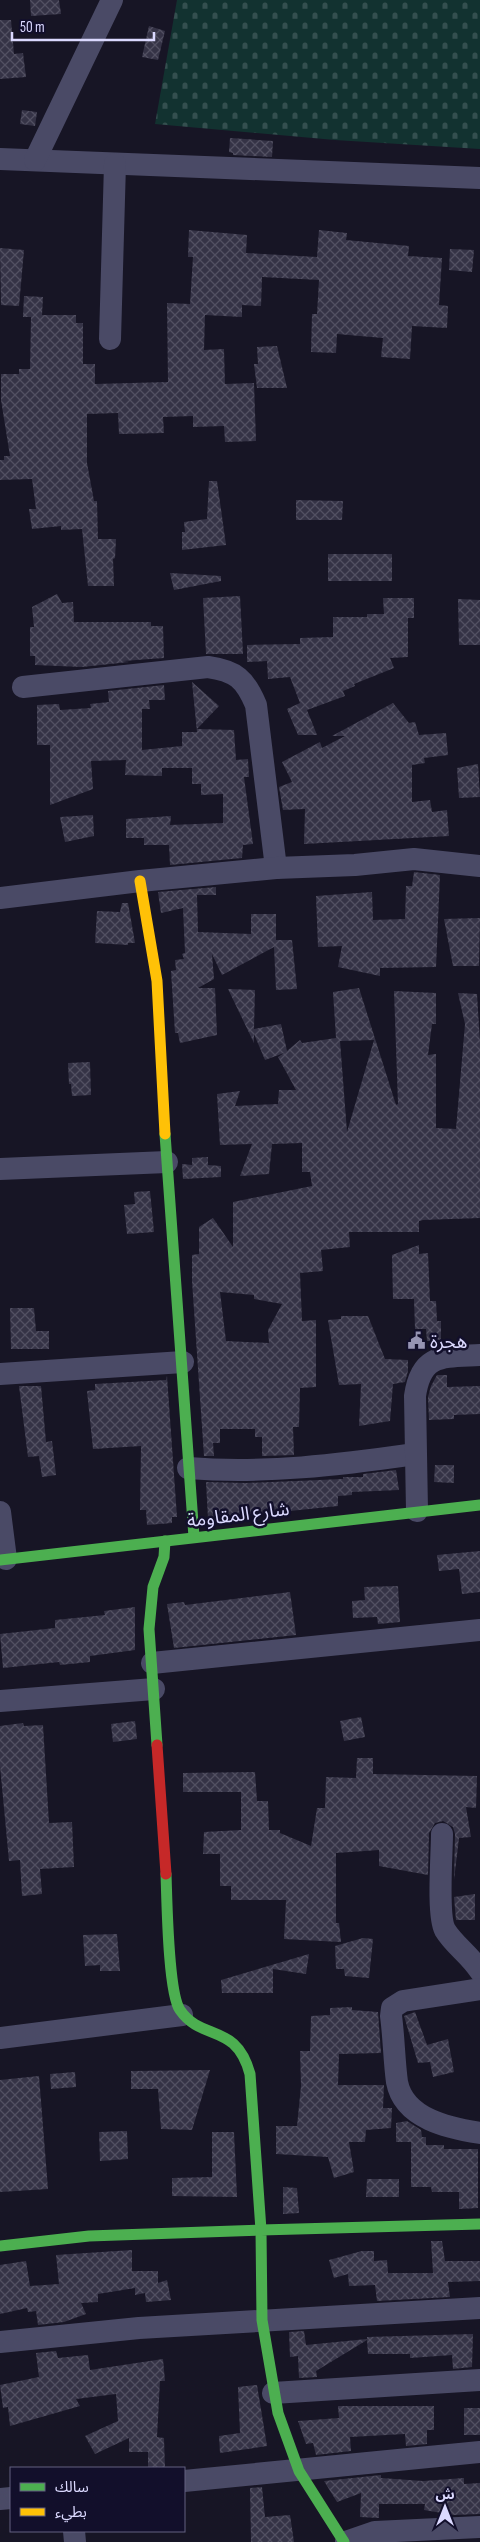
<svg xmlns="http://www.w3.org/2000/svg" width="480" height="2542" font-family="'Sofia Sans Condensed','Noto Sans Arabic',sans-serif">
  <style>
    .cemetery { fill: url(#cemetery-stones) }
    .building { fill: url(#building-cross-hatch); fill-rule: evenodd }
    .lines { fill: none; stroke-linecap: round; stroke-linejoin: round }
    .street { stroke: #4a4a66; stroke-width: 22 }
    .fast { stroke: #4caf50; stroke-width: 11 }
    .slow { stroke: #ffc107; stroke-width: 11 }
    .jam { stroke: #c62828; stroke-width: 11 }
    .labels { text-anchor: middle; stroke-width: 5; stroke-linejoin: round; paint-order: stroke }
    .poi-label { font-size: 19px; fill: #dbd9ff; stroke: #120f2b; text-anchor: start }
    .street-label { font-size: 19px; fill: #dbd9ff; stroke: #120f2b }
  </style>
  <defs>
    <pattern id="cemetery-stones" width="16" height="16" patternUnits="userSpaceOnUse" patternTransform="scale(1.25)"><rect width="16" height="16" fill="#123230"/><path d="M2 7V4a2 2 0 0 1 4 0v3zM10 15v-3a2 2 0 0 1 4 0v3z" fill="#344f4f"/></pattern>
    <pattern id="building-cross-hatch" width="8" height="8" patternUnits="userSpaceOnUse" patternTransform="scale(1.25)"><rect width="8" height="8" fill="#353346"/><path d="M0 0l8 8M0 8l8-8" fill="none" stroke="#525062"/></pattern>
  </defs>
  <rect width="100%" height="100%" fill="#171525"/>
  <path class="cemetery" d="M177 0H480V149L335 140 155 124Z"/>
  <g class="building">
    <path d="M30 0H59L61 14 31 16Z"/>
    <path d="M0 20H11L14 54 23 53 26 77 0 79Z"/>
    <path d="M149 26 165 31 158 60 142 57Z"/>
    <path d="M22 110 37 112 35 126 20 124Z"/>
    <path d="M230 138 273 141 272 157 233 155V153L229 152Z"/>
    <path d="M189 230 247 235 246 253 317 257 319 230 347 233 346 240 409 246 408 256 442 258 439 305 448 306 447 328 412 326 410 359 381 357 383 338 337 334 336 353 311 352 312 314H317L319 280 262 277 261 306 242 305V317L205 315 204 350 224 349 225 384 254 383 256 441 225 442 224 426 193 427V416L163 417 164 433 119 434 118 413 87 414V463L94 501H97L98 539H116L115 558 113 559 114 586H88L82 529 61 530V526L32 529 29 509H36L32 479 0 480V460H4V456H10L1 400V374H19V369H30L31 317H23L24 296 43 297 42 315H76V323H83V364H95V384L168 382 167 303 190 304 193 257H188Z"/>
    <path d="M0 248 24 250 19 306 1 305Z"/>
    <path d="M450 249 474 250 472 272 449 270Z"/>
    <path d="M277 346 287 388H257L254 364H258L257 347Z"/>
    <path d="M209 481H217L226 545 182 550V532H185L184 522 207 519Z"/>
    <path d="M296 500 343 501 342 520H296Z"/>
    <rect x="328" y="554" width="64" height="27"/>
    <path d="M170 573 221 576V581L174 590Z"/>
    <path d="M57 594 62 603 73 602 74 622H151V626H163L164 658 123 661 129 662 82 667 35 665V656H30V627H34L32 607Z"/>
    <path d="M240 596 243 654H206L203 598Z"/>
    <path d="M383 598H414V618H408V657L390 658 394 668 354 684 355 686 343 691 345 696 307 710 317 735H298L287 709 300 703 290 677 268 679 267 661 247 662V645L300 644V638L333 637V617H367V614H384Z"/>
    <path d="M458 599 480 600V645H459Z"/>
    <path d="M192 682 219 706 197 729 234 730 236 760 248 759 249 777H244L253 844 243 845 242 858 170 865 169 845H144V838H126V819L171 816 170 825 223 823V794L201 795V784H192V768H162V776L125 775 126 760 91 761 93 789 50 805V745H37V705L59 704 60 710 91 708 90 704 109 702 108 691 164 685 165 700H149L150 709H142V750L182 746V732H197Z"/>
    <path d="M393 703 409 723 415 722 419 735 446 733 448 755 424 758 425 763 412 765V802L430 800 432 812 447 810 449 836 304 844 305 809 283 810 279 787 292 782 282 762 320 742 322 748 345 736H332Z"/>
    <path d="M478 764 480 797 459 798 457 768Z"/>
    <path d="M93 815 94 836 65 842 60 817Z"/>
    <path d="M414 872 440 875 436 967 380 968V976L338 967 342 946 318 947 316 896 372 892 373 920 405 919 406 886H412Z"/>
    <path d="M216 887V895H197L198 932 251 934V914H276V940H292L297 989 276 990 274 947 222 975 212 954 214 979 198 988H215L217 1035 180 1043 178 1033H175L171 971 176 970 175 960 184 959 182 954 185 953 183 908 161 913 158 892Z"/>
    <path d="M122 903H128L135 943H128V945L95 943 97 911 120 912Z"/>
    <path d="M480 918 479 966H453L444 919Z"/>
    <path d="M359 988 396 1105 398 1104 394 991 436 993V1024H432L428 1055 436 1054V1128L456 1129 465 1024 458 993 477 994 480 1042V1218L423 1220 419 1221V1232H349L350 1247 321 1250 323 1271 300 1273 302 1321 316 1320V1387L300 1388 299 1427H293L294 1455 262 1456V1437H255V1429H220V1443H213L214 1456H204L192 1281V1255L199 1254V1227L213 1218 233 1247V1202L312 1186 310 1172H302V1143L272 1144 269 1174 240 1176 252 1144 220 1145 217 1094 240 1091 235 1106 278 1104 279 1090H296L278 1057 284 1053 265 1060 254 1034V1043L228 989 255 990 254 1029 281 1024 287 1051 300 1040 302 1043 336 1038 333 992ZM374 1040 347 1132 340 1041ZM220 1292 254 1295V1299L282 1304 268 1330 269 1343 226 1341Z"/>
    <path d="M90 1062 91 1095 72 1096 71 1084H69L68 1063Z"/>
    <path d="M208 1157V1165L221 1166V1177L183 1179 182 1164 192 1165V1158Z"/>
    <path d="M150 1191 154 1232 127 1234 124 1205 135 1204 134 1192Z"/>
    <path d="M419 1245V1254L428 1253 430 1301H436L437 1321H441V1340L427 1341 426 1329H415L414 1299H393L392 1255Z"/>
    <path d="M10 1308H34L36 1331H49V1349H11Z"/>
    <path d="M341 1316H368L385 1359 408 1360V1371L405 1382 393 1384 390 1421 359 1426 361 1384 339 1385 328 1320 341 1319Z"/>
    <path d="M437 1375H447V1387L480 1386V1414L454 1415V1419L429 1420 428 1397 431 1386Z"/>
    <path d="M167 1376 177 1517H172V1523L147 1525 146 1510H140L141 1446 93 1449 87 1391 95 1390V1384L166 1380Z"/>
    <path d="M19 1386H41L46 1442 52 1441 56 1475 42 1477 39 1456 28 1457Z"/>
    <path d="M435 1465H454V1483L434 1482Z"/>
    <path d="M396 1470 399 1490 352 1492V1495L338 1496V1506L261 1514H232V1517L208 1519 206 1482 246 1483 343 1479V1477H363V1474Z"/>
    <path d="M480 1551V1592L462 1594 459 1569 439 1571 437 1555Z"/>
    <path d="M398 1586 400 1622 378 1624 377 1617 353 1618 352 1601 365 1600 364 1587Z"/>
    <path d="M290 1592 296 1635 174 1648 167 1604 184 1602 185 1605Z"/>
    <path d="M135 1607V1650L90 1656V1662L60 1665 59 1662 3 1668 0 1634 55 1628V1620L105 1615 104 1611Z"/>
    <path d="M361 1717 365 1737 344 1741 340 1721Z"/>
    <path d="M135 1721 137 1739 113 1742 111 1724Z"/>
    <path d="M23 1723 24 1726 43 1725 49 1823 72 1822 74 1867 40 1869 42 1894 22 1896 20 1860 9 1861 0 1766V1726Z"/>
    <path d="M357 1758H373V1774L477 1776 476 1808 466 1807 471 1837 459 1838 454 1880 455 1834 453 1827 443 1821 435 1823 429 1833 428 1875 379 1866V1850L336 1853V1923H339L341 1942 284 1939 286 1900H231V1886H220V1854H203L204 1832 241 1830V1792H183V1773L255 1772 257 1801H268L269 1830H280V1833L311 1846 317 1808H325L326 1777 356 1778Z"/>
    <path d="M475 1894V1920H456L454 1897Z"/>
    <path d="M117 1934 120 1971H100V1965L85 1966 83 1935Z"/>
    <path d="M363 1938 373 1939 369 1978 345 1976 344 1969H336L335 1946Z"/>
    <path d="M309 1954 306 1974 273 1969V1993H222L221 1980Z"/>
    <path d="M352 2007V2010L378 2012 381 2053 339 2054 338 2085H384L383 2108H392L391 2128 366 2130 365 2142H349L354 2172 334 2178 328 2157 276 2154V2126H297L301 2086 300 2051H310L311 2016 330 2015V2008Z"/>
    <path d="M415 2012 427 2045 448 2039 454 2072 433 2077 430 2062 418 2063 404 2016Z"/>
    <path d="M210 2070 192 2130 161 2129 158 2089H131V2071Z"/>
    <path d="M75 2072 76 2087 51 2089 50 2074Z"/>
    <path d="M39 2076 48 2189 0 2192V2080Z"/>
    <path d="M407 2121 421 2130 422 2137H426V2145H444V2149H478V2208L459 2209V2192H432L431 2187H411V2142H396V2123Z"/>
    <path d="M127 2131 128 2159 100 2161 99 2132Z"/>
    <path d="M212 2132H234L237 2197 172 2196V2178L212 2177Z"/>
    <path d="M367 2179H399V2197H366Z"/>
    <path d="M283 2187 297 2188 299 2213 283 2214Z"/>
    <path d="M431 2241H442L445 2261H480V2281L448 2282 450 2297 377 2301 375 2285 349 2286 348 2274 334 2278 329 2260 362 2251H374V2261L387 2260 388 2273H433Z"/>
    <path d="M132 2250V2271H158V2283L167 2280 171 2300 146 2302 145 2293 135 2295V2288L98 2294V2302L81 2303 86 2314 64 2322 38 2325 36 2311 28 2312 27 2308 0 2314V2265L26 2261 30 2286 59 2284 56 2255Z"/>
    <path d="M304 2331 306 2345 367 2339V2337L473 2334 472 2367 453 2369 452 2355 410 2358V2354H368L367 2340 316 2371 317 2377 299 2378 298 2356 290 2357 289 2332Z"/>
    <path d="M56 2351 58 2358 88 2355 90 2370 163 2359 165 2381H160L157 2437 164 2438 165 2468H148V2452H129V2438L95 2454 85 2436 118 2421 116 2394 76 2399 80 2406 10 2426 8 2407 3 2408 0 2385 39 2377 36 2353Z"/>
    <path d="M257 2385 267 2446 220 2453 219 2436 240 2433 238 2387Z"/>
    <path d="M338 2406H434V2430H427V2444L406 2446 405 2434 350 2437 351 2451 316 2455 313 2443 306 2444 298 2421 339 2418Z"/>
    <rect x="464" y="2408" width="16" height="27"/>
    <path d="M381 2475V2478L423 2481 464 2478V2484L480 2483V2514L454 2515 424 2510 425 2504H379V2518L360 2517 361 2493 337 2502 324 2481Z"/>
    <path d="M262 2487 265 2517 290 2515 294 2542H251L250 2488Z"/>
  </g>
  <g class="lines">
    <g class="street">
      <path d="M0 159 480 178"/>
      <path d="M35 160 112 0"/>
      <path d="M110 339 115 164"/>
      <path d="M23 687 208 667C236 671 245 679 256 705L276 868"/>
      <path d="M0 898 140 881 276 868 355 865 414 859 480 866"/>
      <path d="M0 1169 167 1162"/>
      <path d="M0 1374 183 1362"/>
      <path d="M188 1468C265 1474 339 1465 415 1454"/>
      <path d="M417 1511 415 1396C421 1353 443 1357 480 1355"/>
      <path d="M0 1512 6 1559"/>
      <path d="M152 1663 480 1630"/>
      <path d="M0 1701 154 1689"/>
      <path d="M442 1834C442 1854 437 1915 445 1930 454 1945 470 1955 480 1971"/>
      <path d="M480 1989 403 2001 392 2008 391 2016C394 2038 394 2060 397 2082 404 2119 449 2128 480 2133"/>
      <path d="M0 2038 182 2015"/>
      <path d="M0 2342 139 2328 480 2308"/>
      <path d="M273 2393 480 2380"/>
      <path d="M184 2481 480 2452"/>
      <path d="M0 2499 11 2498"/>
      <path d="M74 2531 75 2542"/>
      <path d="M346 2542 375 2532 480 2527"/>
    </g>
    <g class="fast">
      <path d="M165 1134 194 1537"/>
      <path d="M0 1560 480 1505"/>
      <path d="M157 1745 149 1629 153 1587 164 1557 165 1541"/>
      <path d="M0 2246 89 2236 261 2230 250 2074C236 2022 202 2042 180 2010 168 1993 167 1900 166 1874"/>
      <path d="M344 2542 299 2471 278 2413 262 2320 261 2230 480 2224"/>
    </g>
    <path class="slow" d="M140 881 157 981 165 1134"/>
    <path class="jam" d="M157 1745 166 1874"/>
  </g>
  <defs>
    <symbol id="civic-bare" viewBox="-9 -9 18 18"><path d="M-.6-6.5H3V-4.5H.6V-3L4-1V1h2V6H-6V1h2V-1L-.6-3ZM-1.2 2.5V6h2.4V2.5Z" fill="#9694b3" stroke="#120f2b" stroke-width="2.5" paint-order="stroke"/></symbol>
  </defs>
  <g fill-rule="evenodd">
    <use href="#civic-bare" x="404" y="1328" width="25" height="25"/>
  </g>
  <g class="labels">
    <g class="poi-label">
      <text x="430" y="1348">هجرة</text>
    </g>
    <g class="street-label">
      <text transform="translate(238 1514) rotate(-7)" y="7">شارع المقاومة</text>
    </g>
  </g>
  <rect x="10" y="2467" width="175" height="65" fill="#120f2b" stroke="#626080"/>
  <rect x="20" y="2483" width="25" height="8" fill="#4caf50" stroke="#626080"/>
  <text x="55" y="2492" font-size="15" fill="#dbd9ff">سالك</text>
  <rect x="20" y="2508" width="25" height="8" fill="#ffc107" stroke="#626080"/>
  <text x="55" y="2517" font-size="15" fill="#dbd9ff">بطيء</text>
  <g transform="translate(445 2507)" stroke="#120f2b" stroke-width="4" paint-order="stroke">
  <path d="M0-4L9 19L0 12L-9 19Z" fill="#dbd9ff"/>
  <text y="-8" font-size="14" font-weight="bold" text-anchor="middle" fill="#dbd9ff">ش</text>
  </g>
  <path d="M12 32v8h142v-8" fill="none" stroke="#dbd9ff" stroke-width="2.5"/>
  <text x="20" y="32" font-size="15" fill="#dbd9ff" stroke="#120f2b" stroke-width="4" paint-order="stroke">50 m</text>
</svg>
